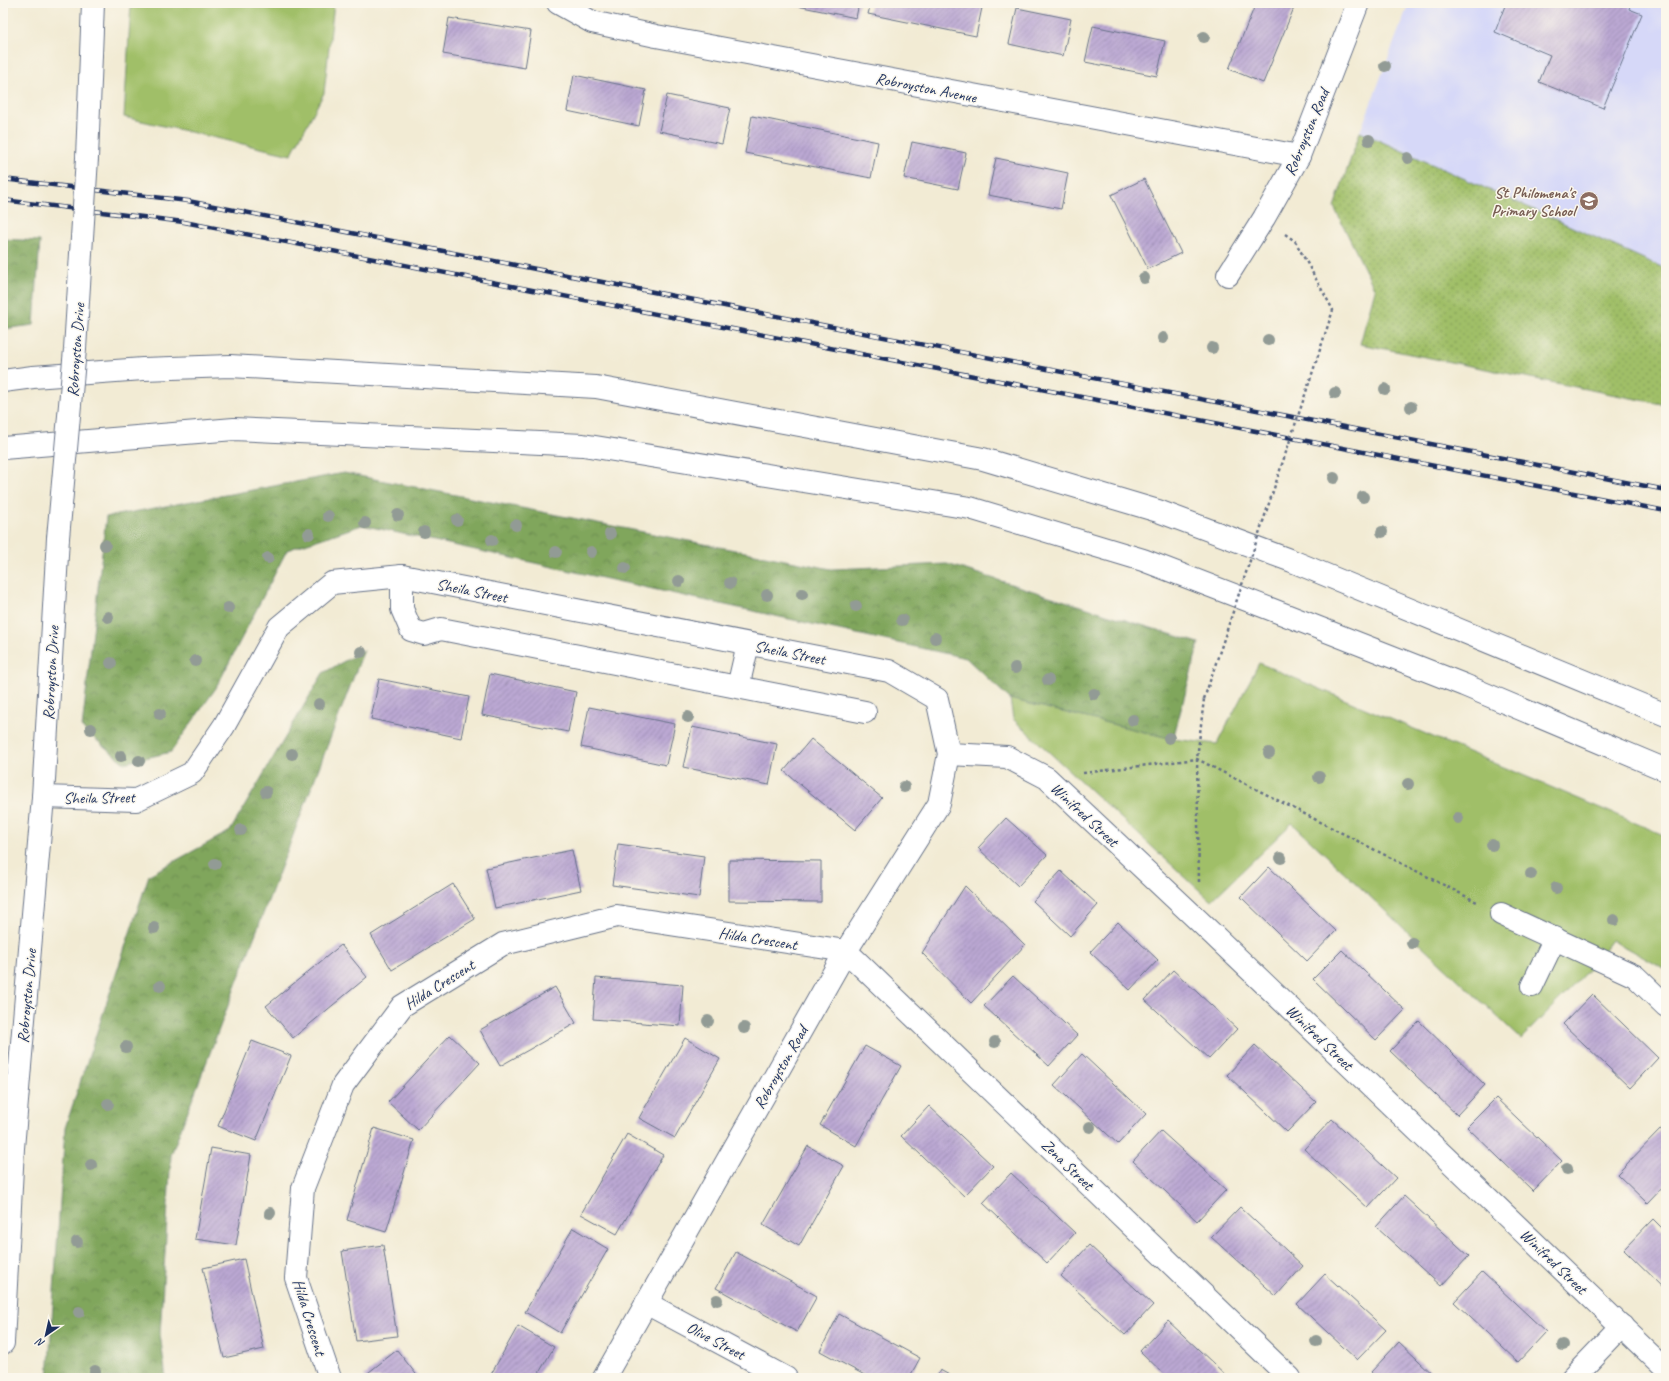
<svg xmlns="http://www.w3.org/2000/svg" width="1669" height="1381" font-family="Caveat,sans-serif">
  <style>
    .built { fill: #d6d8f8 }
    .grass { fill: #a0bf67; stroke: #5e7762 }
    .forest { fill: url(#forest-crowns); stroke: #4e6a5d }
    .park { fill: url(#park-dots); stroke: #5e7762 }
    .building { fill: url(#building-hatch) }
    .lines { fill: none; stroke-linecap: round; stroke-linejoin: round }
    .minor-casing { stroke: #667187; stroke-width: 24 }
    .major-casing { stroke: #667187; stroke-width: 24 }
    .highway-casing { stroke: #667187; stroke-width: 24 }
    .path { stroke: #667187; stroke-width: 2.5; stroke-dasharray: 3 3; stroke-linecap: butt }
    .minor { stroke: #fff; stroke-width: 22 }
    .major { stroke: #fff; stroke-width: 22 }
    .highway { stroke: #fff; stroke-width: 22 }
    .rail-casing { stroke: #1b2f5e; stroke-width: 4.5 }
    .rail { stroke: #fbf7ec; stroke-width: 3; stroke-dasharray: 9; stroke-linecap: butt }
    .major-bridge-casing { stroke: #667187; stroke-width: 24; stroke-linecap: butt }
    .path-bridge { stroke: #667187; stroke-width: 2.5; stroke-dasharray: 3 3; stroke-linecap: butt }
    .major-bridge { stroke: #fff; stroke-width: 22 }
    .tree { fill: #929b95 }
    .labels { text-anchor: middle; stroke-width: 3; stroke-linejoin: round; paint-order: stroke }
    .street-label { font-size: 16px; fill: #1b2f5e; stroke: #fbf7ec }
    .education-label { font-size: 16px; font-weight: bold; fill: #785e54; stroke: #fbf7ec; text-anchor: end }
  </style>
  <defs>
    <pattern id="forest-crowns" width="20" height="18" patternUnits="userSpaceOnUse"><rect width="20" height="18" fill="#80a65c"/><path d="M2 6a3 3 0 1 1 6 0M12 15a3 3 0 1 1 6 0" fill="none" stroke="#68884f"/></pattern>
    <pattern id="park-dots" width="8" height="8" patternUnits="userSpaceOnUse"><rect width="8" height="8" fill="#a0bf67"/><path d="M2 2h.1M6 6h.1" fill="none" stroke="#829c58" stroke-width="1.8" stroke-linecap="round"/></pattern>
    <pattern id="building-hatch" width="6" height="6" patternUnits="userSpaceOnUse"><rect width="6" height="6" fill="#bba8d3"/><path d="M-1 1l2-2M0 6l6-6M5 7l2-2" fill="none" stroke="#9789ae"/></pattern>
  </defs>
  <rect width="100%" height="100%" fill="#fbf7ec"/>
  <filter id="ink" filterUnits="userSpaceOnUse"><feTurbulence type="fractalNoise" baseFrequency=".025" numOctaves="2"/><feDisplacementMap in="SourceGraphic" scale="8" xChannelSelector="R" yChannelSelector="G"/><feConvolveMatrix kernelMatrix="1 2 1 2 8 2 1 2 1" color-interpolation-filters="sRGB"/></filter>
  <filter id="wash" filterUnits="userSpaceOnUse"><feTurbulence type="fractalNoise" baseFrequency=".012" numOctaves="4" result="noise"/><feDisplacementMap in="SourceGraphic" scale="16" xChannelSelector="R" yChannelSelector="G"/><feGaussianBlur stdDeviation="0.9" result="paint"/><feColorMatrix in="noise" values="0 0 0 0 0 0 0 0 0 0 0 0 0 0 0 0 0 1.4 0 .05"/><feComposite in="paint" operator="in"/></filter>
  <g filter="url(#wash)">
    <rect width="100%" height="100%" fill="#f2ebd4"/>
    <path class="built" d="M1409 3H1666V269L1360 132Z"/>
    <g class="grass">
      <path d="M131 3H334L324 93 291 155 124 117Z"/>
      <path d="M1259 663 1666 836V970L1612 940 1594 964 1521 1039 1292 823 1211 901 1013 719 1010 699 1173 739 1217 744Z"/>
    </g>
    <g class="forest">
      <path d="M3 239 40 241 34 325 3 329Z"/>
      <path d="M344 473 831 569 947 564 1199 643 1173 739 1010 699 966 658 362 525 287 550 216 688 171 752 124 763 82 728 106 517Z"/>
      <path d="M364 650 171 1155 160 1334 166 1378H48L65 1128 149 875 230 831 323 673Z"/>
    </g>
    <path class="park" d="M1360 132 1666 269V405L1360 344 1375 290 1334 207Z"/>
    <g id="blocks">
      <g class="building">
        <path d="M793 3H859L856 18 793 5Z"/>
        <path d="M871 3H983L976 36 868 14Z"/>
        <path d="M1256 3H1296L1263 83 1229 69Z"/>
        <path d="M1506 3H1631L1629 9 1642 14 1603 108 1539 82 1550 55 1495 32Z"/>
        <path d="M1017 8 1071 19 1063 56 1009 44Z"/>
        <path d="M449 18 531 31 525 68 443 54Z"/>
        <path d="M1093 26 1165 41 1157 76 1085 62Z"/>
        <path d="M574 75 646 90 639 126 567 111Z"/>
        <path d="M667 95 730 108 722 144 659 131Z"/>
        <path d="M752 116 878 142 871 178 745 153Z"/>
        <path d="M912 142 966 153 958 189 904 178Z"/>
        <path d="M996 158 1068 173 1061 209 988 195Z"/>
        <path d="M1144 179 1181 253 1148 269 1111 195Z"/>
        <path d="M490 674 576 692 568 732 482 715Z"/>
        <path d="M379 679 469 697 461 738 371 719Z"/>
        <path d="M589 707 675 724 666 765 581 747Z"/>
        <path d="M692 727 777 744 769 785 683 767Z"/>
        <path d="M811 739 882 798 855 830 784 771Z"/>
        <path d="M1006 818 1047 855 1018 886 978 848Z"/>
        <path d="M618 844 704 856 699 897 612 885Z"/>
        <path d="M572 850 581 890 495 908 486 868Z"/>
        <path d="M729 860 821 861V902L729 901Z"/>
        <path d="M1269 867 1336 931 1307 961 1241 897Z"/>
        <path d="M1061 871 1098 905 1070 936 1033 901Z"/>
        <path d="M453 884 475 919 392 970 371 935Z"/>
        <path d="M965 886 1025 945 971 1003 922 953Z"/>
        <path d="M1118 922 1158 960 1130 990 1090 952Z"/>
        <path d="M341 945 367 977 293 1038 266 1006Z"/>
        <path d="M1342 950 1405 1010 1376 1040 1313 979Z"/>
        <path d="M1173 970 1237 1029 1209 1059 1145 1000Z"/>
        <path d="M1013 976 1077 1035 1049 1066 984 1006Z"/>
        <path d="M596 978 683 985 680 1026 593 1019Z"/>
        <path d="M555 987 576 1023 500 1066 480 1030Z"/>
        <path d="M1592 994 1658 1058 1630 1088 1563 1024Z"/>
        <path d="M1419 1021 1485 1085 1457 1115 1390 1051Z"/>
        <path d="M450 1035 480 1063 418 1130 388 1102Z"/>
        <path d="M685 1038 720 1059 675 1138 639 1118Z"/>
        <path d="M252 1041 291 1056 256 1141 218 1126Z"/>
        <path d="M1255 1045 1316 1102 1287 1132 1227 1075Z"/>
        <path d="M865 1046 901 1066 856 1146 820 1125Z"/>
        <path d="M1082 1054 1146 1114 1118 1144 1054 1085Z"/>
        <path d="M1496 1098 1562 1161 1533 1191 1467 1127Z"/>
        <path d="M929 1106 993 1166 964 1196 901 1136Z"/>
        <path d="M1332 1119 1396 1178 1368 1208 1304 1149Z"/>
        <path d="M1666 1124V1183L1647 1203 1617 1174Z"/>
        <path d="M374 1128 414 1140 386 1232 347 1220Z"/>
        <path d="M1161 1131 1226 1190 1197 1221 1133 1161Z"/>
        <path d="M627 1134 663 1155 617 1234 581 1214Z"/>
        <path d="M808 1146 844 1166 799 1246 763 1225Z"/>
        <path d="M211 1148 251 1155 236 1245 195 1239Z"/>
        <path d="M1011 1173 1075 1233 1047 1263 983 1203Z"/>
        <path d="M1404 1196 1469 1256 1441 1286 1376 1227Z"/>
        <path d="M1240 1207 1303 1266 1276 1296 1211 1237Z"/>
        <path d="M1653 1219 1666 1232V1290L1624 1249Z"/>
        <path d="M573 1228 608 1249 560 1333 525 1312Z"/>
        <path d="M383 1245 397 1336 356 1341 342 1251Z"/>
        <path d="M1089 1245 1153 1305 1125 1335 1061 1276Z"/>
        <path d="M736 1252 817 1296 797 1332 716 1288Z"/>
        <path d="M244 1259 264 1349 224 1358 203 1268Z"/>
        <path d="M1482 1272 1546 1332 1518 1362 1454 1302Z"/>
        <path d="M1325 1274 1386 1330 1357 1360 1297 1304Z"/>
        <path d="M839 1314 920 1358 909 1378H870L820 1351Z"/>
        <path d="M1168 1321 1229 1378H1168L1140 1351Z"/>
        <path d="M518 1326 554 1347 536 1378H489Z"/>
        <path d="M1399 1342 1437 1378H1377L1371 1372Z"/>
        <path d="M397 1350 419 1378H366L364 1376Z"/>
        <path d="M940 1370 955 1378H936Z"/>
      </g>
    </g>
  </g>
  <g filter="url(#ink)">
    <use href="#blocks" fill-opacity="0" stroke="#667187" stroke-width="1"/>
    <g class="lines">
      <defs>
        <g id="minor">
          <path d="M558 3 592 22 656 36 1299 156"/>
          <path d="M1228 275 1264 218 1299 156 1358 3"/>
          <path d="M402 576V609L411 630 424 634 441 629 865 712"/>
          <path d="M738 687 748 644"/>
          <path d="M949 754 1007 757 1047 778 1199 921 1666 1369"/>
          <path d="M43 797 136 800 192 773 224 726 279 627 332 583 402 576 889 671 937 699 949 754 939 804 846 951 604 1378"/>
          <path d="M1501 914 1635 976 1666 1006"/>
          <path d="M1532 986 1555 938"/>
          <path d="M646 1303 786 1378"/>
          <path d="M330 1378 296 1278 303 1188 343 1085 402 1006 503 944 617 916 846 951 1290 1378"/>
          <path d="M1572 1378 1622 1326"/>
        </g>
        <g id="major">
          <path d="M87 158 93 3"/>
          <path d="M3 1343 13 1148 43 797 58 538"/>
        </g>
        <g id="highway">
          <path d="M3 381 33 377 143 369 230 366 596 387 983 459 1158 511 1292 561 1666 715"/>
          <path d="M3 448 234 429 583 445 970 508 1143 560 1273 610 1464 685 1666 770"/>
        </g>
      </defs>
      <use href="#minor" class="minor-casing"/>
      <use href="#major" class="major-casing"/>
      <use href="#highway" class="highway-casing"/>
      <g class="path">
        <path d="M1285 234 1295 241 1333 310 1311 377"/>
        <path d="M1083 773 1197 759 1477 902"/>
        <path d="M1199 882 1197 759 1204 699"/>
      </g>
      <use href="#minor" class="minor"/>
      <use href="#major" class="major"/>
      <use href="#highway" class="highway"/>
      <defs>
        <g id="rail">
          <path d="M3 179 188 201 1666 490"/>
          <path d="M3 200 184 222 1666 511"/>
        </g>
      </defs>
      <use href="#rail" class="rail-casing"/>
      <use href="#rail" class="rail"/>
      <defs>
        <path id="major-bridge" d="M58 538 75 349 87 158"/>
      </defs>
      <use href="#major-bridge" class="major-bridge-casing"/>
      <path class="path-bridge" d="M1204 699 1311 377"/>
      <use href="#major-bridge" class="major-bridge"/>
    </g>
    <g class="tree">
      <circle cx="1204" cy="37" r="6"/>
      <circle cx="1385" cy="66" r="6"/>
      <circle cx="1369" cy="140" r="6"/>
      <circle cx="1408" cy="158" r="6"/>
      <circle cx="1144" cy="278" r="6"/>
      <circle cx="1163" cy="338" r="6"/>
      <circle cx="1268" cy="340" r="6"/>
      <circle cx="1212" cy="348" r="6"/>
      <circle cx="1385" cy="389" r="6"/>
      <circle cx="1335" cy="393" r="6"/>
      <circle cx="1411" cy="407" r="6"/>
      <circle cx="1334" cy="478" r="6"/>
      <circle cx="1363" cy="497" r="6"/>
      <circle cx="398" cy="515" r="6"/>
      <circle cx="328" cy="516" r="6"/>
      <circle cx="457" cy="520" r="6"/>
      <circle cx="365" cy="523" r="6"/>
      <circle cx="516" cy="525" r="6"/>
      <circle cx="424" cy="532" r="6"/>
      <circle cx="1382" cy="532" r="6"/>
      <circle cx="309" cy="534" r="6"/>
      <circle cx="610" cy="534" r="6"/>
      <circle cx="492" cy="540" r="6"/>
      <circle cx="105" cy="545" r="6"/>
      <circle cx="556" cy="552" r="6"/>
      <circle cx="591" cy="552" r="6"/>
      <circle cx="268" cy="558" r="6"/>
      <circle cx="625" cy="568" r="6"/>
      <circle cx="679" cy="581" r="6"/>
      <circle cx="730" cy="583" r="6"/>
      <circle cx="802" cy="594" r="6"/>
      <circle cx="767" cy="595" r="6"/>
      <circle cx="856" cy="606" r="6"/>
      <circle cx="228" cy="608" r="6"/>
      <circle cx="108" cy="617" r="6"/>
      <circle cx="902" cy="620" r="6"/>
      <circle cx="935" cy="638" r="6"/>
      <circle cx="361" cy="652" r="6"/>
      <circle cx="195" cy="661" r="6"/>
      <circle cx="111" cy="663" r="6"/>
      <circle cx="1015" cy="668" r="6"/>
      <circle cx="1048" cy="680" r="6"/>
      <circle cx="1094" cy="694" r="6"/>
      <circle cx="319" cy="704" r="6"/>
      <circle cx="160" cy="714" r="6"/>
      <circle cx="688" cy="717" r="6"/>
      <circle cx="1133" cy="720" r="6"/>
      <circle cx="91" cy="729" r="6"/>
      <circle cx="1169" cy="738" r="6"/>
      <circle cx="1269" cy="753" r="6"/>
      <circle cx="292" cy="754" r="6"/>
      <circle cx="121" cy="756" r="6"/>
      <circle cx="139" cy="761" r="6"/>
      <circle cx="1319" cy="777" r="6"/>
      <circle cx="1408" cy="784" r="6"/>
      <circle cx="904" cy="787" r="6"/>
      <circle cx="266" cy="792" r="6"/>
      <circle cx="1458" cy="818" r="6"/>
      <circle cx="241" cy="830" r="6"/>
      <circle cx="1492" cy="845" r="6"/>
      <circle cx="1281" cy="858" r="6"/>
      <circle cx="215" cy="864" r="6"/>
      <circle cx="1531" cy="874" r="6"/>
      <circle cx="1556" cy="888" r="6"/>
      <circle cx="1614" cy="920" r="6"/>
      <circle cx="154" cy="928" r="6"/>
      <circle cx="1412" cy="943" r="6"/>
      <circle cx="160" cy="986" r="6"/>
      <circle cx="708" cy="1021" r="6"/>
      <circle cx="744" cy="1028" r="6"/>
      <circle cx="995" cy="1042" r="6"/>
      <circle cx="126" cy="1047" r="6"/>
      <circle cx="108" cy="1104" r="6"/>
      <circle cx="1090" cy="1127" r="6"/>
      <circle cx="91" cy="1165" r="6"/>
      <circle cx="1567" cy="1169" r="6"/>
      <circle cx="270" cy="1213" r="6"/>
      <circle cx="77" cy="1242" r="6"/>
      <circle cx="717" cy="1300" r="6"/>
      <circle cx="79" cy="1312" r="6"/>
      <circle cx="1316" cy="1341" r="6"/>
      <circle cx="1563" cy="1345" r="6"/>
      <circle cx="95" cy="1371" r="6"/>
    </g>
  </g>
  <defs>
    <symbol id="school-disc" viewBox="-11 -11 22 22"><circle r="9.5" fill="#8d6e63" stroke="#fbf7ec"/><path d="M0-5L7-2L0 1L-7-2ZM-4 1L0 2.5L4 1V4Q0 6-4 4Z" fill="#fff"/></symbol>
  </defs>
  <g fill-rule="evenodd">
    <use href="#school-disc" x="1578" y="190" width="22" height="22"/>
  </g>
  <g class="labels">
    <g class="street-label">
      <text transform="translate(926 87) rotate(11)" y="6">Robroyston Avenue</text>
      <text transform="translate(1306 132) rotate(-67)" y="6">Robroyston Road</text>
      <text transform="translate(75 350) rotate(-86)" y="6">Robroyston Drive</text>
      <text transform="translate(472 590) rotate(11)" y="6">Sheila Street</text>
      <text transform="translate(790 652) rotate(11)" y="6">Sheila Street</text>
      <text transform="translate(50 673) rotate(-87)" y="6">Robroyston Drive</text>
      <text transform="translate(99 797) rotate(-1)" y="6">Sheila Street</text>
      <text transform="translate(1085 814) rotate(43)" y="6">Winifred Street</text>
      <text transform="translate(758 938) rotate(9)" y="6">Hilda Crescent</text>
      <text transform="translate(439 984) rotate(-32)" y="6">Hilda Crescent</text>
      <text transform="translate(26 996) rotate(-85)" y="6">Robroyston Drive</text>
      <text transform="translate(1320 1037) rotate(44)" y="6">Winifred Street</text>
      <text transform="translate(780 1067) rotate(-60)" y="6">Robroyston Road</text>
      <text transform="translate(1068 1164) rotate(44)" y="6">Zena Street</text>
      <text transform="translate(1554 1261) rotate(44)" y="6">Winifred Street</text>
      <text transform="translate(310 1317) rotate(73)" y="6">Hilda Crescent</text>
      <text transform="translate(716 1340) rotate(28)" y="6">Olive Street</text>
    </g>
    <g class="education-label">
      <text x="1575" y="198">St Philomena's<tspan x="1575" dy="18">Primary School</tspan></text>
    </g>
  </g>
  <rect width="1669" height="1381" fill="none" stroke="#fbf7ec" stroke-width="16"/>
  <g transform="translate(46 1335) rotate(214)" stroke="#fbf7ec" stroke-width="3" paint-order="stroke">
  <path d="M0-3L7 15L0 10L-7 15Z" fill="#1b2f5e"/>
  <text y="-6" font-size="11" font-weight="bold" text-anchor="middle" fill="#1b2f5e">N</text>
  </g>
</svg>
